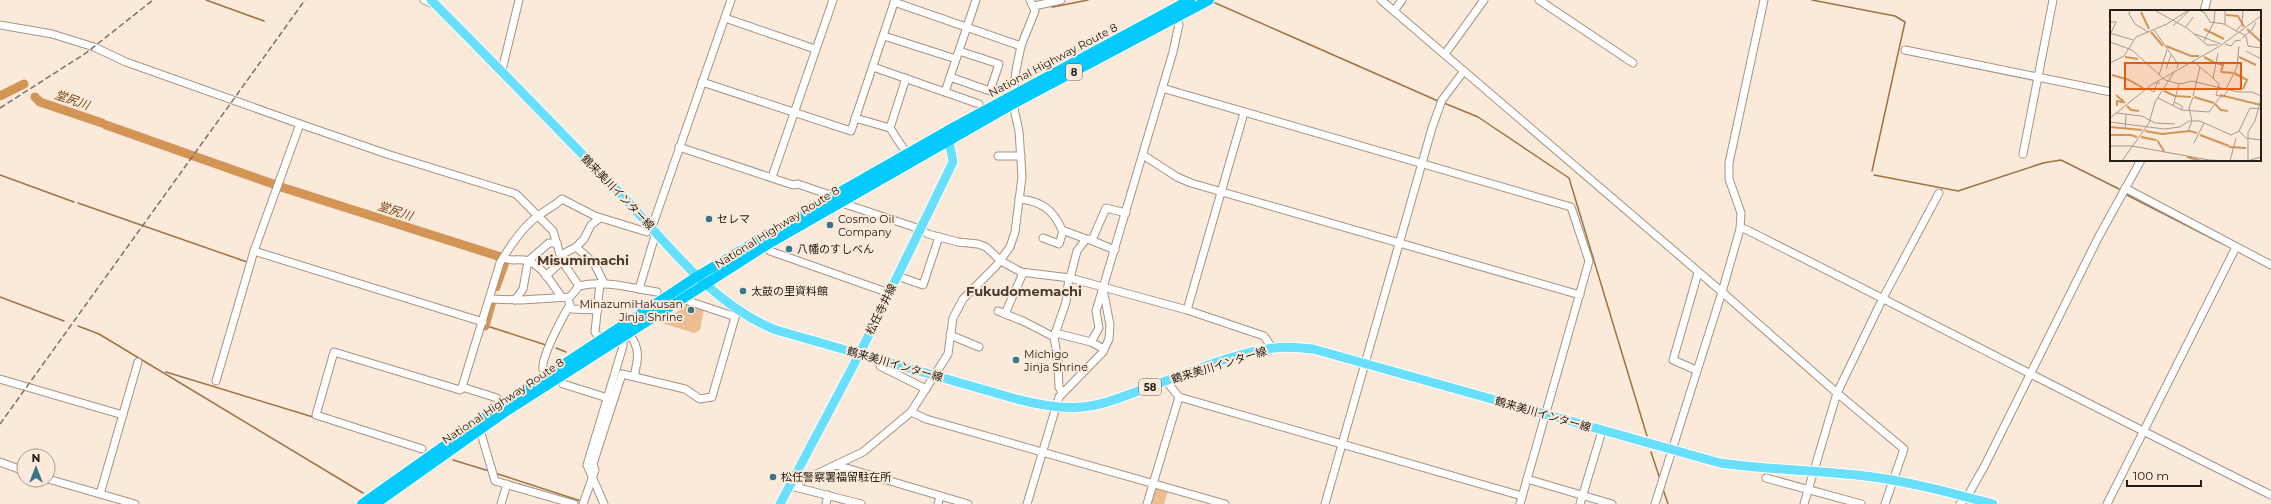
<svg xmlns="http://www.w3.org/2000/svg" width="2271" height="504" font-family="Montserrat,'Noto Sans JP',sans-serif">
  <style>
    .green { fill: #ebbd90 }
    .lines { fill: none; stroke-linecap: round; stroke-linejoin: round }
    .stream { stroke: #9e7244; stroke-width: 1.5 }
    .river { stroke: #d29556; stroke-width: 9 }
    .minor-casing { stroke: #a49384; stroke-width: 9 }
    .major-casing { stroke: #fff; stroke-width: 11 }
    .highway-casing { stroke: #fff; stroke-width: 12 }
    .minor { stroke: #fff; stroke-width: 7 }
    .major { stroke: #69dffe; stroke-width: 9 }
    .highway { stroke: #05cafe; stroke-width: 10 }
    .rail { stroke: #7b7166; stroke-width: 1.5; stroke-dasharray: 6 3; stroke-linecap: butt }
    .poi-dot { fill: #38758b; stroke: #fbead9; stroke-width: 1.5 }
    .labels { text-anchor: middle; stroke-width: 4; stroke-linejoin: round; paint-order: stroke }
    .shield { fill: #fbead9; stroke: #665d53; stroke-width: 1 }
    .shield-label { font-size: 10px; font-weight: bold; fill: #26201a }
    .street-label { font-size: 11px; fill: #26201a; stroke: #fbead9 }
    .poi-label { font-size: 11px; fill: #26201a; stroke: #fbead9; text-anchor: start }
    .water-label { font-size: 12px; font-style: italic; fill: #704617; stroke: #fbead9 }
    .quarter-label { font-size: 13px; font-weight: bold; fill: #483a2d; stroke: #fbead9 }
    .inset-river { fill: none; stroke: #d29556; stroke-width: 2 }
    .inset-road { fill: none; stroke: #a6998d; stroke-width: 1 }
    .view { fill: #e8590c; fill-opacity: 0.15; stroke: #e8590c; stroke-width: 2 }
    .inset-edge { fill: none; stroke: #26201a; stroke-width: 2 }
  </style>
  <rect width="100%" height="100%" fill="#fbead9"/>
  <g class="green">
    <path d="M688 304 704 309 700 330 694 333 662 323Z"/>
    <path d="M1155 487 1168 491 1164 504H1150Z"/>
  </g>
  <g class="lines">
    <g class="stream">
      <path d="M206 0 264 21"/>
      <path d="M1812 0 1895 16 1905 22 1872 171"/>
      <path d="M1213 2 1438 101"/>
      <path d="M1049 6 1053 7 1088 0"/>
      <path d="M1444 103 1478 117 1569 178 1647 436"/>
      <path d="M0 175 74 202"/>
      <path d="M1874 175 1958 191 2043 163 2061 160 2119 189"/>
      <path d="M2125 194 2223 244"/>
      <path d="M78 203 247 262"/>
      <path d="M0 297 64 321"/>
      <path d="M484 325 546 345"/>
      <path d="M78 326 99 334 363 493"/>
      <path d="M556 348 566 352"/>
      <path d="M166 372 313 417"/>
      <path d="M1651 452 1660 479"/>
      <path d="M453 460 489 471"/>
      <path d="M495 473 581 501"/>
      <path d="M1663 489 1668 504"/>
    </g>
    <g class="river">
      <path d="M0 96 24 84"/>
      <path d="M35 97 40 102 102 123"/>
      <path d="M106 125 276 185"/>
      <path d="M281 187 501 257"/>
      <path d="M496 287 505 262"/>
      <path d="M485 326 492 301"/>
    </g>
    <defs>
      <g id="minor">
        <path d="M424 0 435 5"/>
        <path d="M1381 0 1722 292 1655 504"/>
        <path d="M1539 0 1633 63"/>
        <path d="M1764 0 1729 163V179L1741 213 1740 229 1722 292 1837 393 1804 504"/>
        <path d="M894 2 1021 46"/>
        <path d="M1034 6 1061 0"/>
        <path d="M1394 11 1402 0"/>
        <path d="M2204 11 2207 0"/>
        <path d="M725 18 815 49"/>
        <path d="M0 25 52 34 94 47 126 62 300 124 390 155 516 194 553 231 562 261 579 286"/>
        <path d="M884 36 956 59"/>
        <path d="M1905 50 2111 92"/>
        <path d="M1445 54 1484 0"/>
        <path d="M873 67 979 104"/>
        <path d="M502 70 519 0"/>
        <path d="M950 77 990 91 999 64 959 51"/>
        <path d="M702 82 851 131 895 0"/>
        <path d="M1162 88 1571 207 1589 261 1520 504"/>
        <path d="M945 92 976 0"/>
        <path d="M855 118 890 128 907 154"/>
        <path d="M890 128 906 78"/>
        <path d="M679 147 793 185 798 184 833 196"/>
        <path d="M2023 154 2053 0"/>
        <path d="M1143 155 1177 177 1191 183 1580 295"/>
        <path d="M998 156H1021"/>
        <path d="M772 177 833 0"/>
        <path d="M2125 188 2271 265"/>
        <path d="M1019 199C1041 201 1053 209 1062 230L1086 239 1077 251 1070 278"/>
        <path d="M845 204 920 229 928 234 958 242 978 244 986 247 1001 261 1021 272 1070 278 1187 310 1264 336 1272 348"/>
        <path d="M1740 229H1745C1921 317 2095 408 2271 495"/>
        <path d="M1043 238 1059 244 1063 231"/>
        <path d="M1088 239 1115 250"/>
        <path d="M1092 240 1106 208 1126 213"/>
        <path d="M765 246 770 251 889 293"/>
        <path d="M576 247 594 263 604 283"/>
        <path d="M254 251 483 322"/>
        <path d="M561 255 576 247 584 239 591 225 600 218"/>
        <path d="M504 258C511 262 520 258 528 261 544 267 552 285 562 297"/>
        <path d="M546 276 562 261"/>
        <path d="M897 276 923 285 939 237"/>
        <path d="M600 283 595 332 601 340"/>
        <path d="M579 286C604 280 631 288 657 292"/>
        <path d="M639 289 654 239 658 234"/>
        <path d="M490 299 521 300 570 297 579 286"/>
        <path d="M515 300 523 289 528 261 549 243H557"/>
        <path d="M688 301 733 316 739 313"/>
        <path d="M569 302 571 309 598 310"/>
        <path d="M1187 310 1244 113"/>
        <path d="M998 311 1025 322 1054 337"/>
        <path d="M1005 314 1023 273"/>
        <path d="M628 332C640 348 639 357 634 376"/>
        <path d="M1055 333 1091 342 1104 349"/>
        <path d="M950 335 979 347"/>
        <path d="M1091 342 1099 328 1096 311 1173 52 1179 24 1175 18"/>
        <path d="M880 359V366L926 389"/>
        <path d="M543 369C541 357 563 316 570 305"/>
        <path d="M1696 370 1673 360 1698 273"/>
        <path d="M0 379 123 415"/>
        <path d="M216 381 254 251 300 124"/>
        <path d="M1166 381 1179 397 1522 496"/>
        <path d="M563 384 611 399"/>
        <path d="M1062 393 1059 387 1058 361 1054 337 1066 302 1069 277"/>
        <path d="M502 405 497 398 462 387 500 263C508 249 524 225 538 216 546 210 554 206 562 199L595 216 647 232 652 227 731 0"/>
        <path d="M911 412 926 419 1225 504"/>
        <path d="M480 430 495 481 574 504"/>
        <path d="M422 449 316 415 334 352 460 390 464 387"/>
        <path d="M0 462 24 471"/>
        <path d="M836 465 968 504"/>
        <path d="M1766 478 1861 504"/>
        <path d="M48 479 135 504"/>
        <path d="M1527 479 1612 504"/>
        <path d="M791 486 863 452 911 412 948 354 953 318 963 299 996 266 1010 247 1015 232 1022 177 1019 131 1013 104 1016 70 1021 46 1035 11 1030 0"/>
        <path d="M791 486 861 504"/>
        <path d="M100 494 138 362"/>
        <path d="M501 504 507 484"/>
        <path d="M583 504 595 470 593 464 622 374 685 389 700 399 712 397 736 314"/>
        <path d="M604 504 587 465 623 346V335"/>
        <path d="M826 504 828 495"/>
        <path d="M938 504 940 496"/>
        <path d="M1027 504 1059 397 1103 352 1109 339 1110 325 1104 294"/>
        <path d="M1147 504 1179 397"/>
        <path d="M1325 504 1432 128 1442 100 1464 71"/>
        <path d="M1580 504 1602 431"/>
        <path d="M1885 504 1904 449 1837 393 1883 298 1939 193"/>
        <path d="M1960 504 1967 497 1985 465 2098 238 2141 160"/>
        <path d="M2107 504 2236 247"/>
      </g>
      <g id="major">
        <path d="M431 0C494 63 556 127 618 191 664 240 712 305 776 330L1013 398C1035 404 1059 409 1082 407 1104 405 1124 396 1144 389 1181 376 1235 352 1274 348 1287 346 1300 348 1313 349L1720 463C1768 470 1817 470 1865 476 1908 481 1951 493 1993 504"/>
        <path d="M780 504 860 353 953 162 948 135"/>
      </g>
      <g id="highway">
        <path d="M362 504 502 405 698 276 833 196 947 131 1190 0"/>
        <path d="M375 504 505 412 765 246 1013 104 1209 0"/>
      </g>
    </defs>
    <use href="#minor" class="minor-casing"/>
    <use href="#major" class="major-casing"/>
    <use href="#highway" class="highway-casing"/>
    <use href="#minor" class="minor"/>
    <use href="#major" class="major"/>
    <use href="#highway" class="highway"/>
    <g class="rail">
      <path d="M0 108 86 53 153 0"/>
      <path d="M0 424 305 0"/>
    </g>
  </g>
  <g class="poi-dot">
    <circle cx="709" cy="219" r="4"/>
    <circle cx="830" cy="225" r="4"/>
    <circle cx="789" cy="249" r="4"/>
    <circle cx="743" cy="291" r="4"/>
    <circle cx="691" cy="310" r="4"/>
    <circle cx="1016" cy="360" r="4"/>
    <circle cx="773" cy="477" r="4"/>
  </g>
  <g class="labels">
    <g class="shield">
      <rect x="1066" y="64" width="16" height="16" rx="3"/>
      <rect x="1139" y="379" width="22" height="16" rx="3"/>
    </g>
    <g class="shield-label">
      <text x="1074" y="76">8</text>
      <text x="1150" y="391">58</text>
    </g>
    <g class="street-label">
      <text transform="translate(1053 60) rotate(-28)" y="4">National Highway Route 8</text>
      <text transform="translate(618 192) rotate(46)" y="4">鶴来美川インター線</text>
      <text transform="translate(777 227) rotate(-32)" y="4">National Highway Route 8</text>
      <text transform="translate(881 309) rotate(-64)" y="4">松任寺井線</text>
      <text transform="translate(895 364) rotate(16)" y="4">鶴来美川インター線</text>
      <text transform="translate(1219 365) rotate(-17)" y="4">鶴来美川インター線</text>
      <text transform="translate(503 401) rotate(-34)" y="4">National Highway Route 8</text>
      <text transform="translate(1543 414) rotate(16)" y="4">鶴来美川インター線</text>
    </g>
    <g class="poi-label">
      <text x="717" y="223">セレマ</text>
      <text x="838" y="223">Cosmo Oil<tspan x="838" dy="13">Company</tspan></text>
      <text x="797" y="253">八幡のすしべん</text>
      <text x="751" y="295">太鼓の里資料館</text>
      <text x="683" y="308" text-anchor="end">MinazumiHakusan<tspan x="683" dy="13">Jinja Shrine</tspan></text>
      <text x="1024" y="358">Michigo<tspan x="1024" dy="13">Jinja Shrine</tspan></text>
      <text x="781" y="481">松任警察署福留駐在所</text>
    </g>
    <g class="water-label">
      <text transform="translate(72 100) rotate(19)" y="4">堂尻川</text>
      <text transform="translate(395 211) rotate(18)" y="4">堂尻川</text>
    </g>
    <g class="quarter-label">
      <text x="583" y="265">Misumimachi</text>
      <text x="1024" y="296">Fukudomemachi</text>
    </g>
  </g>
  <g transform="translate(2110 10)">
    <rect width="151" height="151" fill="#fbead9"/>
    <path class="inset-river" d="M31 2 39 19M116 5 128 6 134 17M94 19 114 29M137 19 151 32M41 22 53 36M56 36 81 46H89M15 47 28 49M94 47 105 53M129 47 146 55M107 53 113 55 111 62M111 62 123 63M124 63 137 70 133 79M2 65 19 70M19 70 33 78M54 81 65 86 81 87M6 85 15 93M110 85 151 95M84 87 104 93M105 94 111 100 118 101M7 96V91L12 92V89M17 96 21 100 29 101M0 117 32 120M35 121 52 124 80 121 87 123M0 125H21L27 127M90 125 119 136M31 127 46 130M47 130 54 141M119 137 136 138M77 147 92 151"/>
    <path class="inset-road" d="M20 0 19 4 25 14 38 22M44 0 77 18 97 35H108M89 0 95 3 100 12 114 14 128 22M0 12H6L0 25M115 14V0M63 16 80 0M76 17 83 7M44 20 68 54 67 58M126 21 132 14 133 0M129 22 136 26 138 36 151 38M0 23 23 30M85 24 111 34M132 28 142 20 146 12M94 31 104 12 105 0M0 32 22 40 55 70 70 74 82 71 128 82H142L151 86M115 34 121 36 125 31 131 30M136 41 151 49M108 43 103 68 109 74 106 85 113 87 118 80M83 51 103 68M0 53 14 46 26 27 57 14 79 0M56 59 61 45M49 65 57 40M41 78V81L44 82 47 73H50M116 79 127 57 129 36M83 86 90 57M48 88 72 100 99 102 110 87M64 92 72 96V100M63 96 69 74M6 103 32 106 45 113 65 114M0 108 41 75 110 36 151 6M0 112 54 119 70 117 79 111H90L121 125 129 121 136 128 151 130M15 119 16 105M78 121 82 111 79 98 83 87M129 121 140 98 151 99M84 133 94 113M0 136H22L99 150 118 151M12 151 39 113 45 92 64 62M120 151 126 128M137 151 151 147M138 151V122L145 111 151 89"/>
    <path class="view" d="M15 53H131V79H15Z"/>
    <rect width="151" height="151" class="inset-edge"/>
  </g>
  <g transform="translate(36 468)"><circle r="19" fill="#fbead9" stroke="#a6998d"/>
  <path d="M0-3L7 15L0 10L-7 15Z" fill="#38758b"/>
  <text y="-6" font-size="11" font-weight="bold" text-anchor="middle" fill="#26201a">N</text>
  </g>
  <path d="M2127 480v6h74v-6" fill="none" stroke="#26201a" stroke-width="2"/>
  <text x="2133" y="480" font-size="12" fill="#26201a" stroke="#fbead9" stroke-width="3" paint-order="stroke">100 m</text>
</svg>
